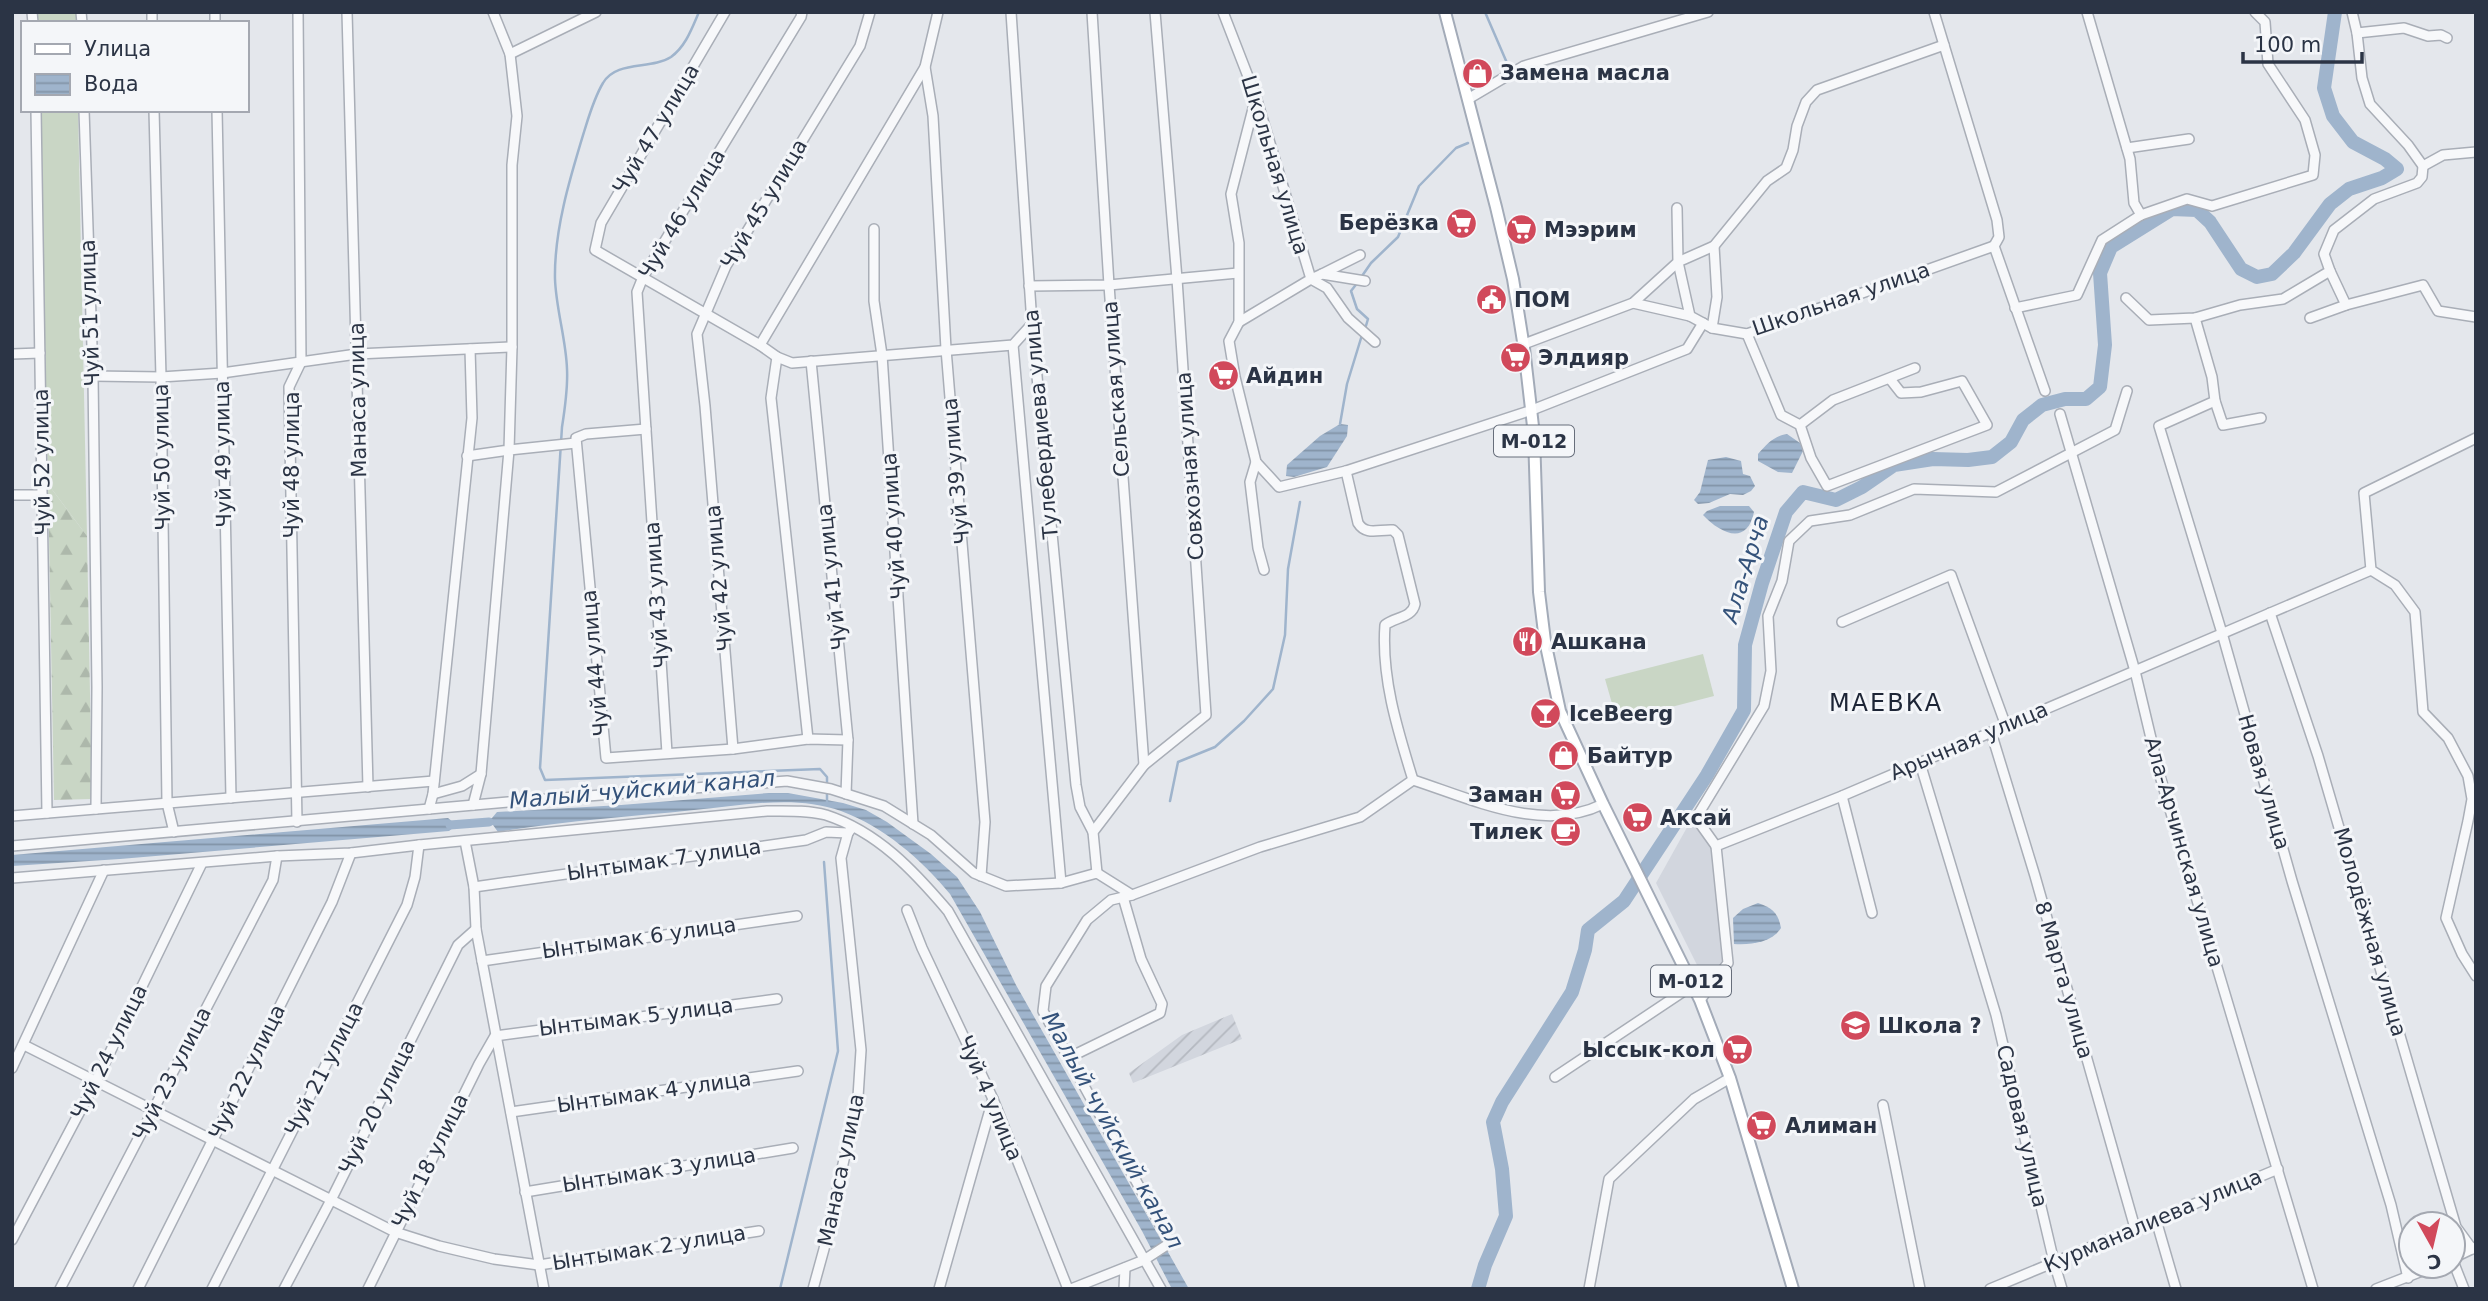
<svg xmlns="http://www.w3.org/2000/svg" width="2488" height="1301" font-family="'DejaVu Sans',sans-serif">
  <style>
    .built { fill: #d2d6de }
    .industrial { fill: url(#industrial-furrows) }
    .grass { fill: #c9d6c5 }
    .forest { fill: url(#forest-firs) }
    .water { fill: url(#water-rules) }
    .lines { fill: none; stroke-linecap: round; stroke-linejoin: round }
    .stream { stroke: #9fb4cc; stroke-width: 2.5 }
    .canal { stroke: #9fb4cc; stroke-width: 9 }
    .river { stroke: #9fb4cc; stroke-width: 14 }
    .minor-casing { stroke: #a9aeb7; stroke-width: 12 }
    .major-casing { stroke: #a3abb8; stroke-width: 14 }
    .minor { stroke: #f7f8fa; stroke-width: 9 }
    .major { stroke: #fff; stroke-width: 10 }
    .labels { text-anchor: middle; stroke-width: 6; stroke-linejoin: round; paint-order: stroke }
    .shield { fill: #f4f6f9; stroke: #676e7b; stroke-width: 2 }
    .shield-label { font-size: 19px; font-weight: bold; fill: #2b3445 }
    .poi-label { font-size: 21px; font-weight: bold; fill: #2b3445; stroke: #f4f6f9; text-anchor: start }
    .street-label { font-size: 21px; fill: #2b3445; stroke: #f4f6f9 }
    .water-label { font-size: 23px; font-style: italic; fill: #34527a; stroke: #f4f6f9 }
    .quarter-label { font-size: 24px; letter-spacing: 2px; fill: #1d2536; stroke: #f4f6f9 }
  </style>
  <defs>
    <pattern id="industrial-furrows" width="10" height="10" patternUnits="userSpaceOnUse" patternTransform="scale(1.75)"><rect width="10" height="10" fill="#d2d6de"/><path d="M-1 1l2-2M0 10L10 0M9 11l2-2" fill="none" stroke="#b4b8c0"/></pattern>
    <pattern id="forest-firs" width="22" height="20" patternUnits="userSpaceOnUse" patternTransform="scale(1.75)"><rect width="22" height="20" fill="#c9d6c5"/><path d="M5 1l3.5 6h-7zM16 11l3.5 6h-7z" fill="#adb8ab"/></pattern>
    <pattern id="water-rules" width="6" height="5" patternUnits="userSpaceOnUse" patternTransform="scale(1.75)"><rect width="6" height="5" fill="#9fb4cc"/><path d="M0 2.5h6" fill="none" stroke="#8293a7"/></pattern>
  </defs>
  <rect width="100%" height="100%" fill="#e4e7ec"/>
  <path class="built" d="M1690 822 1714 847 1724 965 1702 975 1656 883Z"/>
  <path class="industrial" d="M1232 1014 1242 1039 1133 1083 1129 1073 1182 1035Z"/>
  <g class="grass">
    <rect x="38" y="12" width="38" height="11"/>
    <path d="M40 110H78L87 536 48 484Z"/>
    <path d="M1703 654 1714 696 1617 721 1605 679Z"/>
  </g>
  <path class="forest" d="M48 484 87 536 92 799 54 800Z"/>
  <g class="water">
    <path d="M1340 424 1348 425 1347 436 1327 467 1294 477 1286 476 1287 465 1320 436Z"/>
    <path d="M1787 434 1800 443 1803 451 1792 473 1778 472 1758 461V454C1767 444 1774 436 1787 434Z"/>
    <path d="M1726 457 1741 461 1743 474 1750 476 1755 486 1751 491 1743 495 1730 494 1709 503 1698 504 1694 500 1700 492 1708 460Z"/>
    <path d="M1720 506H1749L1754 512C1747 546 1721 534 1703 515L1707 511Z"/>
    <path d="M769 793H788L843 803 866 810 887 822 931 854 957 877 980 912 1016 985 1189 1289H1172L1142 1231 950 894C921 859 884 827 841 811 794 794 741 806 694 810 628 817 563 821 498 832L493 825 478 826V821L492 818 497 812 621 805Z"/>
    <path d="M448 818 453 822H460L461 827 453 828 449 831 120 859 12 866V855Z"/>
    <path d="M1758 903C1773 908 1778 913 1781 928 1772 943 1750 945 1734 944L1733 918 1743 909Z"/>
  </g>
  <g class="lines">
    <g class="stream">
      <path d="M699 12C692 28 686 46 671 57 651 70 616 60 603 83 594 98 589 116 584 132 570 178 554 230 555 279 556 309 566 339 567 369 568 388 565 408 562 427L540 768 545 780 820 769 827 777V802"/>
      <path d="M1485 12 1507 63"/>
      <path d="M1362 276 1371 263 1398 237 1419 186 1456 148 1468 143"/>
      <path d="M1358 282 1351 291 1357 309 1368 319 1365 329"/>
      <path d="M1340 424 1347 384 1362 335"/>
      <path d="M1170 801 1178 762 1215 747 1244 721 1273 689 1285 635 1288 569 1300 502"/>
      <path d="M780 1289 838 1051 824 862"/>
    </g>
    <path class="canal" d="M450 825 489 822"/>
    <path class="river" d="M1478 1289 1485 1265 1506 1216 1502 1169 1493 1122 1502 1102 1572 992 1585 950 1588 930 1624 901 1707 775 1744 710 1745 645 1762 583 1786 512 1803 492 1836 500 1862 487 1894 465 1933 459 1968 460 1992 457 2011 442 2023 420 2042 405 2065 399H2086L2100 387 2105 345 2100 273 2111 247 2172 209 2197 210 2210 222 2241 269 2257 277 2272 274 2294 253 2330 204 2349 189 2382 178 2397 169 2385 159 2353 142 2333 116 2324 88 2335 12"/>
    <defs>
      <g id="minor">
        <path d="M32 12 33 23"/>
        <path d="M81 12 82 23"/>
        <path d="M152 12V23"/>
        <path d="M215 12V23"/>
        <path d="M347 12 368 787"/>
        <path d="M725 12 601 223 595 250 760 345 777 357 792 363 1013 345 1032 324"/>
        <path d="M1011 12 1032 324 1076 785 1080 807 1093 832"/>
        <path d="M1092 12 1109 285 1144 765"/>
        <path d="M1223 12 1256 97 1311 279 1239 322"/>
        <path d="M1934 12 1997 220 1999 237 1994 246 2045 391"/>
        <path d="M2087 12 2130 159 2134 203 2141 215"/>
        <path d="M2357 33 2404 28 2428 36 2441 35 2447 38"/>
        <path d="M1944 45 1817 90 1806 102 1797 126 1793 150 1786 168 1767 181 1714 246 1678 262 1690 316 1712 328 1747 334 1994 246"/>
        <path d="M510 54 596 12"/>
        <path d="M925 67 933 116 946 349 985 822 981 876"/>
        <path d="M1256 97 1231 194 1239 243V322L1229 341 1235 377 1256 462 1279 487 1346 471 1532 410 1687 349 1703 323"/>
        <path d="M1468 99 1524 66 1708 12"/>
        <path d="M36 110 47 813"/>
        <path d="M84 110 93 376 97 687 96 809"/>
        <path d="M154 110 161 377 167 803 174 832"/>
        <path d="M217 110 231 798"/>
        <path d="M2127 148 2189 139"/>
        <path d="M2423 166 2443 155 2476 152"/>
        <path d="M874 229V301L882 355 913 824"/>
        <path d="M2330 271 2346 305"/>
        <path d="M1322 274 1360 255"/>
        <path d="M1311 279 1327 288 1348 318 1375 342"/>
        <path d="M1311 279 1322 274 1365 281"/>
        <path d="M1029 286 1109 285 1238 273"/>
        <path d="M2126 298 2149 320 2195 318 2240 305 2283 299 2330 271 2324 254 2334 230 2374 199 2417 183 2422 177 2423 166 2408 145 2370 104 2362 78 2357 33 2352 12"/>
        <path d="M1633 303 1690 316"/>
        <path d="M2015 308 2077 295 2102 240 2141 215 2187 199 2212 206 2313 175 2315 155 2305 120 2268 64 2265 22 2255 12"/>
        <path d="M2195 318 2212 377 2215 401 2159 426 2222 633 2292 881 2391 1205 2408 1278"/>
        <path d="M2310 318 2346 305 2423 285 2438 311 2476 317"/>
        <path d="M1712 328 1717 297 1714 246"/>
        <path d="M1747 334 1781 415 1800 425 1811 458 1827 486 1987 425 1962 381 1921 392 1901 393 1890 379"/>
        <path d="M1524 344 1633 303 1678 262 1677 208"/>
        <path d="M760 345 925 67 938 12"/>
        <path d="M1013 345 1061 883"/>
        <path d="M12 354 40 353"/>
        <path d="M777 357 771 398 808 739"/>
        <path d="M811 361 848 740 846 794"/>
        <path d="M93 376 161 377 222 373 357 354 512 347"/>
        <path d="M2215 401 2223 425 2261 418"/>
        <path d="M2060 414 2135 671 2160 776 2313 1289"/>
        <path d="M1800 425 1833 400 1915 368"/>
        <path d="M646 429 586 434 576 438 606 758 733 749 808 739 848 740"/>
        <path d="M2476 438 2364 493 2371 570 2395 585 2415 612 2423 712 2448 738 2468 776 2472 799 2468 821 2446 918 2462 954 2476 976"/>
        <path d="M467 456 509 450 512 347V165L517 116 510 54 493 12"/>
        <path d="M1256 462 1250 482 1258 548 1264 570"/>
        <path d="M1346 471 1358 523C1366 536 1379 529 1393 530L1398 535 1415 604C1412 618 1395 617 1385 625 1381 678 1398 731 1413 780"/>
        <path d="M12 495H42"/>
        <path d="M2270 613 2318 756 2456 1227 2472 1249"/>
        <path d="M1842 622 1951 575 2006 726"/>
        <path d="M1991 732 2035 876 2135 1228"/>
        <path d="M733 749 705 406 697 334 726 266 860 46 870 12"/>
        <path d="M667 753 637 292 643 277 801 17 802 12"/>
        <path d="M1920 763 1996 1015 2054 1262 2062 1289"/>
        <path d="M433 794 462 786 481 774"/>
        <path d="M1842 796 1872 913"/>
        <path d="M473 805 481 774 509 450 576 443"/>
        <path d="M429 809 433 794 472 418 470 349"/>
        <path d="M12 816 434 781"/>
        <path d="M297 822 289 387 301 362 298 12"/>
        <path d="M465 841 474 887 476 929 544 1289"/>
        <path d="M12 846 508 802 787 781 831 789 884 806 931 835 974 873 1006 886 1061 883 1097 873 1132 895"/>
        <path d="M1716 846 1696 818 1764 706 1771 671 1768 616 1782 581 1789 541 1810 521 1850 515 1914 489 1996 492 2115 430 2127 391"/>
        <path d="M1097 873 1093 832 1144 765 1206 715 1177 279 1155 12"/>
        <path d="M12 878 277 856 351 853 419 845 767 811C786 811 808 810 826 815 878 832 914 871 948 911L1161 1289"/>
        <path d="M474 887 806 840 826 832 848 833 851 829"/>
        <path d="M907 910 922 948 993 1099 1068 1289"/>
        <path d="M482 961 797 916"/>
        <path d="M1700 1000 1728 963 1716 846 1842 796 2371 570"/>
        <path d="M24 1045 395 1232 439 1246 494 1259 539 1265 759 1231"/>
        <path d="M1068 1058 1160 1013 1162 1004 1141 959 1123 897"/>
        <path d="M12 1068 104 870"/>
        <path d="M1555 1077 1693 985"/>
        <path d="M1883 1105 1920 1289"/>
        <path d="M511 1112 798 1071"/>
        <path d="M525 1192 793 1148"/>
        <path d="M2156 1220 2176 1289"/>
        <path d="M12 1240 96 1081 202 863"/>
        <path d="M2453 1258 2476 1247"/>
        <path d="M2453 1261 2464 1289"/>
        <path d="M60 1289 273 880 277 856"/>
        <path d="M138 1289 332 902 351 853"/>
        <path d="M212 1289 407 905 415 877 419 845"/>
        <path d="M284 1289 331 1200 458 945 476 929"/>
        <path d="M368 1289 479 1064 495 1036 777 999"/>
        <path d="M813 1289 824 1249 858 1097 861 1050 841 858 848 833"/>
        <path d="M939 1289 993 1099"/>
        <path d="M1071 1289 1144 1260 1170 1243 1043 1011 1046 986 1087 920 1111 900 1132 895 1260 847 1360 817 1413 780C1472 799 1543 834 1603 804"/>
        <path d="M1124 1289 1125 1268"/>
        <path d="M1589 1289 1609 1179 1694 1099 1730 1078"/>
        <path d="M1990 1289 2278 1169"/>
        <path d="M2376 1289 2435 1266"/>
      </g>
      <path id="major" d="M1445 12 1496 207 1513 279 1524 348 1534 435 1539 592 1545 641 1560 711 1603 804 1700 1000 1730 1078 1793 1289"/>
    </defs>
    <use href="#minor" class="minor-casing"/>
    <use href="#major" class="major-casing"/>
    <use href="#minor" class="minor"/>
    <use href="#major" class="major"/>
  </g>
  <defs>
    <symbol id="shop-disc" viewBox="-11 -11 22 22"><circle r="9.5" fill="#d1495b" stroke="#f4f6f9"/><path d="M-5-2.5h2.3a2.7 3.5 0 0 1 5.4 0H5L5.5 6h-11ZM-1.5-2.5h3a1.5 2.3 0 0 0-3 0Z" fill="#fff"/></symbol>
    <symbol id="supermarket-disc" viewBox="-11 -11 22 22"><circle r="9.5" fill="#d1495b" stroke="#f4f6f9"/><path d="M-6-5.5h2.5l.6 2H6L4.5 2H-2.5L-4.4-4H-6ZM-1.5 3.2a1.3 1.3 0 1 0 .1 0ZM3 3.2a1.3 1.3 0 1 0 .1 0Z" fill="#fff"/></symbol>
    <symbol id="civic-disc" viewBox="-11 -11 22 22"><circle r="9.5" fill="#d1495b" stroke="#f4f6f9"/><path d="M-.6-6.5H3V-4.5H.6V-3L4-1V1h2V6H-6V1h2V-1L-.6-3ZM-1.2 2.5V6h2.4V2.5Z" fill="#fff"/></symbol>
    <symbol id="restaurant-disc" viewBox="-11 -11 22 22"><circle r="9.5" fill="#d1495b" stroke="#f4f6f9"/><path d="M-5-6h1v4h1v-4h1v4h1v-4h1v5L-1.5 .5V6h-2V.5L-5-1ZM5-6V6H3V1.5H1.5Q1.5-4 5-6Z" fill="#fff"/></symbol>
    <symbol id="bar-disc" viewBox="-11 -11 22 22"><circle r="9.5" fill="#d1495b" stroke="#f4f6f9"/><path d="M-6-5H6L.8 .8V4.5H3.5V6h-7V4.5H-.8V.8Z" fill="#fff"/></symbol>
    <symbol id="cafe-disc" viewBox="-11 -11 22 22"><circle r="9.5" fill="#d1495b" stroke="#f4f6f9"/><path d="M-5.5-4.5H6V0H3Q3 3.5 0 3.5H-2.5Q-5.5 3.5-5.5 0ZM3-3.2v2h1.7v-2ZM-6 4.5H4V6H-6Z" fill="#fff"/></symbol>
    <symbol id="school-disc" viewBox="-11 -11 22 22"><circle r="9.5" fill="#d1495b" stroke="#f4f6f9"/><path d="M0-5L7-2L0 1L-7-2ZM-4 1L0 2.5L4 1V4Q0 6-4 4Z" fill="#fff"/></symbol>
  </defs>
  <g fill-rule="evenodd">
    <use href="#shop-disc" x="1460" y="56" width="35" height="35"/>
    <use href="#supermarket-disc" x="1444" y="206" width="35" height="35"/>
    <use href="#supermarket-disc" x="1504" y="212" width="35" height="35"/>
    <use href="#civic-disc" x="1474" y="282" width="35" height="35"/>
    <use href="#supermarket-disc" x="1498" y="340" width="35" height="35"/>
    <use href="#supermarket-disc" x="1206" y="358" width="35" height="35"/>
    <use href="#restaurant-disc" x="1510" y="624" width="35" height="35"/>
    <use href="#bar-disc" x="1528" y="696" width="35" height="35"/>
    <use href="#shop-disc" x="1546" y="738" width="35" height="35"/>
    <use href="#supermarket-disc" x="1548" y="778" width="35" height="35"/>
    <use href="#supermarket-disc" x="1620" y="800" width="35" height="35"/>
    <use href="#cafe-disc" x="1548" y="814" width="35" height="35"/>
    <use href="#school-disc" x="1838" y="1008" width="35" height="35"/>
    <use href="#supermarket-disc" x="1720" y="1032" width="35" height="35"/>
    <use href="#supermarket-disc" x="1744" y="1108" width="35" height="35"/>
  </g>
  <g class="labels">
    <g class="shield">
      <rect x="1494" y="425.5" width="80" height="31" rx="5"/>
      <rect x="1651" y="965.5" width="80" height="31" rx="5"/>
    </g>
    <g class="shield-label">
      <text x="1534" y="448">М-012</text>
      <text x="1691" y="988">М-012</text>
    </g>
    <g class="poi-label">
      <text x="1500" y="80">Замена масла</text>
      <text x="1439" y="230" text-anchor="end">Берёзка</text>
      <text x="1544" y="237">Мээрим</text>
      <text x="1514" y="307">ПОМ</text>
      <text x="1538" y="365">Элдияр</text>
      <text x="1246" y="383">Айдин</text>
      <text x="1551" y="649">Ашкана</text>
      <text x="1569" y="721">IceBeerg</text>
      <text x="1587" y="763">Байтур</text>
      <text x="1543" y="802" text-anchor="end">Заман</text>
      <text x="1660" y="825">Аксай</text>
      <text x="1543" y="839" text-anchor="end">Тилек</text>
      <text x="1878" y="1033">Школа ?</text>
      <text x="1715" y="1057" text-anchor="end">Ыссык-кол</text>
      <text x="1785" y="1133">Алиман</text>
    </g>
    <g class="street-label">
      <text transform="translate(656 129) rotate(-59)" y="7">Чуй 47 улица</text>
      <text transform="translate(1275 165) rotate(73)" y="7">Школьная улица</text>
      <text transform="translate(764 204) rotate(-59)" y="7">Чуй 45 улица</text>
      <text transform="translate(682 214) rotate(-59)" y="7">Чуй 46 улица</text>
      <text transform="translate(1841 299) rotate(-19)" y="7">Школьная улица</text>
      <text transform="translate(90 313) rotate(-92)" y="7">Чуй 51 улица</text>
      <text transform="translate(1116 389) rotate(-94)" y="7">Сельская улица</text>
      <text transform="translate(358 400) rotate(-91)" y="7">Манаса улица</text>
      <text transform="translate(1041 424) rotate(-95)" y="7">Тулебердиева улица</text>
      <text transform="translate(223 454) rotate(-91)" y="7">Чуй 49 улица</text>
      <text transform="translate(162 457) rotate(-91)" y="7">Чуй 50 улица</text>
      <text transform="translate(42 462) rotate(-91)" y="7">Чуй 52 улица</text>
      <text transform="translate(292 465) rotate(-90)" y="7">Чуй 48 улица</text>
      <text transform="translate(1190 466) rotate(-94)" y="7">Совхозная улица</text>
      <text transform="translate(956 471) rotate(-95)" y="7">Чуй 39 улица</text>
      <text transform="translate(894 526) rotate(-94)" y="7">Чуй 40 улица</text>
      <text transform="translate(832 577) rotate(-96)" y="7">Чуй 41 улица</text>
      <text transform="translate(719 578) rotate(-95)" y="7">Чуй 42 улица</text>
      <text transform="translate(657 595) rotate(-94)" y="7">Чуй 43 улица</text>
      <text transform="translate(595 663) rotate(-95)" y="7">Чуй 44 улица</text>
      <text transform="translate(1969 741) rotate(-23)" y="7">Арычная улица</text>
      <text transform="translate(2264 782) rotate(74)" y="7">Новая улица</text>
      <text transform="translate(2184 852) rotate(74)" y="7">Ала-Арчинская улица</text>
      <text transform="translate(664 860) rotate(-8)" y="7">Ынтымак 7 улица</text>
      <text transform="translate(2370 932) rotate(74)" y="7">Молодёжная улица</text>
      <text transform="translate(639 938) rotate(-8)" y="7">Ынтымак 6 улица</text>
      <text transform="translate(2064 980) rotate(74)" y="7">8 Марта улица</text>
      <text transform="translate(636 1017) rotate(-7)" y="7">Ынтымак 5 улица</text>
      <text transform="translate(109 1052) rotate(-64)" y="7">Чуй 24 улица</text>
      <text transform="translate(324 1069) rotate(-63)" y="7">Чуй 21 улица</text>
      <text transform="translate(247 1072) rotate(-64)" y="7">Чуй 22 улица</text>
      <text transform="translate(172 1074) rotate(-63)" y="7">Чуй 23 улица</text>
      <text transform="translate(654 1092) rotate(-8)" y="7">Ынтымак 4 улица</text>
      <text transform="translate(990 1098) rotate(67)" y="7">Чуй 4 улица</text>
      <text transform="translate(377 1107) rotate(-64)" y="7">Чуй 20 улица</text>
      <text transform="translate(2022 1126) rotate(77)" y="7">Садовая улица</text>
      <text transform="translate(430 1161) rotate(-64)" y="7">Чуй 18 улица</text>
      <text transform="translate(659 1170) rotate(-9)" y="7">Ынтымак 3 улица</text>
      <text transform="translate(841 1170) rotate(-78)" y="7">Манаса улица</text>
      <text transform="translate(2153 1221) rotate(-23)" y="7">Курманалиева улица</text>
      <text transform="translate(649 1248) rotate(-9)" y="7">Ынтымак 2 улица</text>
    </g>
    <g class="water-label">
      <text transform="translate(1745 569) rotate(-73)" y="8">Ала-Арча</text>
      <text transform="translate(642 789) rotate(-5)" y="8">Малый чуйский канал</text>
      <text transform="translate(1113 1130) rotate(61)" y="8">Малый чуйский канал</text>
    </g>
    <g class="quarter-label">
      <text x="1886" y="711">МАЕВКА</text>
    </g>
  </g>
  <rect width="2488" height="1301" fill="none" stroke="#2b3445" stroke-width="28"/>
  <rect x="21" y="21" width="228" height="91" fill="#f4f6f9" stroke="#a4a8b1" stroke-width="2"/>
  <rect x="35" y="44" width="35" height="10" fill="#ffffff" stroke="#a4a8b1" stroke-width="2"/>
  <text x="84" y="56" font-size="21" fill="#2b3445">Улица</text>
  <rect x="35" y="74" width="35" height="21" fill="url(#water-rules)" stroke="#a4a8b1" stroke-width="2"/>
  <text x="84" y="91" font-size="21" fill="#2b3445">Вода</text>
  <g transform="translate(2432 1245) rotate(172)"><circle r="33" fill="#f4f6f9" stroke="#a4a8b1" stroke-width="2"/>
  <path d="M0-5L12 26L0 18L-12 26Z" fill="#d1495b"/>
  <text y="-10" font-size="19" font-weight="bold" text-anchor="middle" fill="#2b3445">С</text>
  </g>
  <path d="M2243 52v10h119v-10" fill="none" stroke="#2b3445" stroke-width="3.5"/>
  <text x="2254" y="52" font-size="21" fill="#2b3445" stroke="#f4f6f9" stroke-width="5" paint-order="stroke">100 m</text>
</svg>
